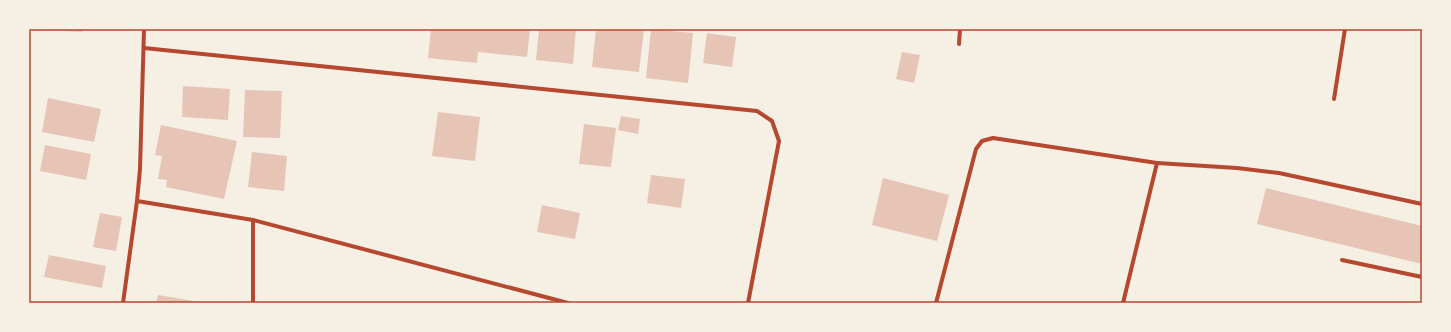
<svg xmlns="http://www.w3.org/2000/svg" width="1451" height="332" font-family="'Work Sans',sans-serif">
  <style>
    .building { fill: #e6c5b7 }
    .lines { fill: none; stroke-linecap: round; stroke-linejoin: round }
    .minor { stroke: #b5482f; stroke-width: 4 }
    .neatline { fill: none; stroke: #b5482f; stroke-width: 1.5 }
  </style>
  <rect width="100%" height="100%" fill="#f6efe4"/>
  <g class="building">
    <path d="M43 29H82V32L43 30Z"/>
    <path d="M431 29H530L527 57 478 52 477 63 428 58Z"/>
    <path d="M539 29H576L573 64 536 60Z"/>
    <path d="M596 29H644L639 72 592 67Z"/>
    <path d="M651 29 693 33 688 83 646 78Z"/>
    <path d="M707 33 736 37 732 67 703 63Z"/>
    <path d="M902 52 920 55 914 83 896 79Z"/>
    <path d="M183 86 230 89 228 120 182 117Z"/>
    <path d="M245 90 282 91 280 138 243 137Z"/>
    <path d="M48 98 101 109 94 142 42 132Z"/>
    <path d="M438 112 480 117 475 161 432 156Z"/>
    <path d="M621 116 640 119 638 134 618 130Z"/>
    <path d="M584 124 616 128 611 167 579 164Z"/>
    <path d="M161 125 237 141 224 199 166 187 167 180 158 179 162 156 155 155Z"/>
    <path d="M45 145 91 154 86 180 40 171Z"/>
    <path d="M252 152 287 156 284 191 248 187Z"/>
    <path d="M651 175 685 179 681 208 647 203Z"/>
    <path d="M883 178 949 195 937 241 872 225Z"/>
    <path d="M1266 188 1422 226V264L1257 224Z"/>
    <path d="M542 205 580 213 575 239 537 232Z"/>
    <path d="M100 213 122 217 116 251 93 247Z"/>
    <path d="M49 255 106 266 102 288 44 277Z"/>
    <path d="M158 295 194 301V303H156Z"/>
  </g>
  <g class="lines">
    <g class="minor">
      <path d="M959 44 960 29"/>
      <path d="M144 48 757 111 772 121 779 141 748 303"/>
      <path d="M1334 99 1345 29"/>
      <path d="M1157 163 1237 168 1279 173 1422 204"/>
      <path d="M137 201 253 220 568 303"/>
      <path d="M1342 260 1422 277"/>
      <path d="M123 303 137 201 140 169 144 29"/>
      <path d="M253 303V220"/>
      <path d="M936 303 976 149 982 141 993 138 1157 163 1123 303"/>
    </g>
  </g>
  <rect width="1451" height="332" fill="none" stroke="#f6efe4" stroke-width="60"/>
  <rect x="30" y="30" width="1391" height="272" class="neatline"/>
</svg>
